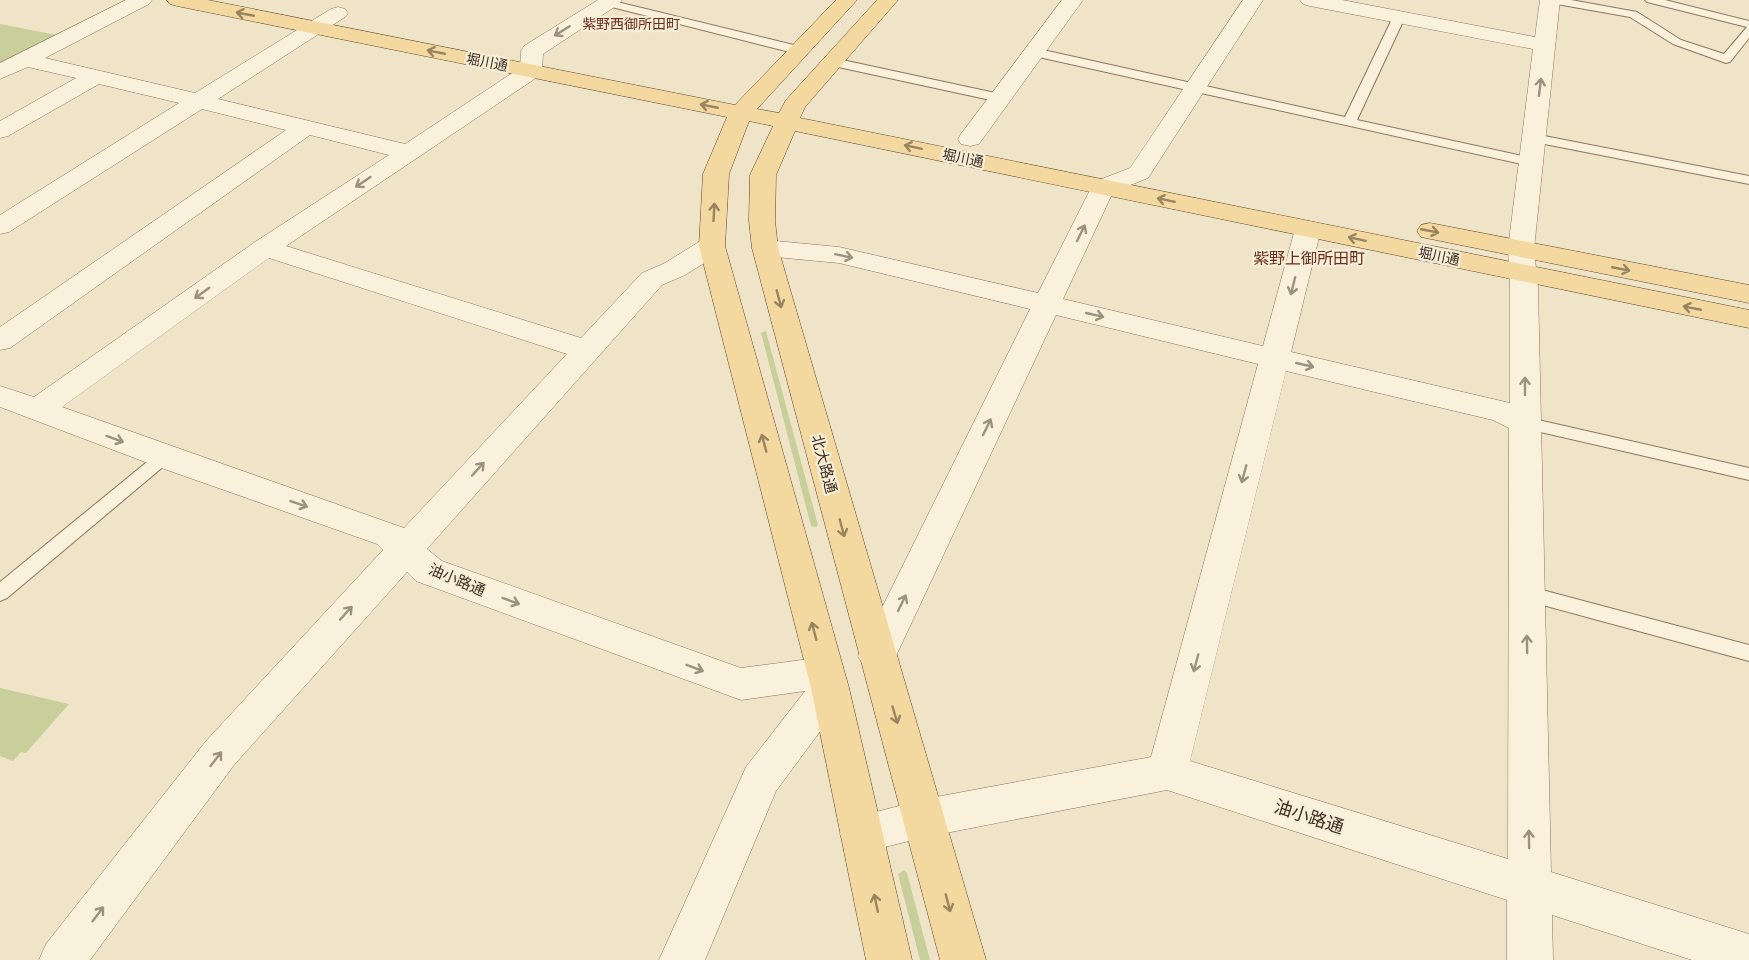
<svg xmlns="http://www.w3.org/2000/svg" width="1749" height="960" font-family="Merriweather,'Noto Sans JP',serif">
  <style>
    .green { fill: #c9cf9b }
    .lines { fill: none; stroke-linecap: round; stroke-linejoin: round }
    .lane-casing { stroke: #8d765c; stroke-width: 2 }
    .street-casing { stroke: #8d765c; stroke-width: 1 }
    .primary-casing { stroke: #5b4430; stroke-width: 1 }
    .lane { fill: #faf1dc; fill-rule: evenodd }
    .street { fill: #faf1dc; fill-rule: evenodd }
    .primary { fill: #f3d9a0; fill-rule: evenodd }
    .oneway { stroke: #988460 }
    .oneway2 { stroke: #9c907e }
    .labels { text-anchor: middle; stroke-width: 4.5; stroke-linejoin: round; paint-order: stroke }
    .far-neighbourhood-label { font-size: 14px; fill: #6b2e1e; stroke: #f7eed8 }
    .far-street-label { font-size: 14px; fill: #3d2e20; stroke: #f7eed8 }
    .street-label { font-size: 15px; fill: #3d2e20; stroke: #f7eed8 }
    .neighbourhood-label { font-size: 16px; fill: #6b2e1e; stroke: #f7eed8 }
    .near-street-label { font-size: 18px; fill: #3d2e20; stroke: #f7eed8 }
  </style>
  <rect width="100%" height="100%" fill="#f0e4c8"/>
  <g class="green">
    <path d="M0 24 57 35 0 65Z"/>
    <path d="M766 331 818 525 816 527 811 526 761 333Z"/>
    <path d="M0 688 69 704 26 753 21 752 13 761 0 756Z"/>
    <path d="M904 870 907 873 930 960H920L898 874Z"/>
  </g>
  <g class="lines">
    <defs>
      <g id="lane">
        <path d="M609 0 802 47 804 50 798 54 604 5 602 3Z"/>
        <path d="M1545 0H1571L1637 12 1681 40 1724 54 1747 27 1647 2 1645 0H1665L1749 21V38L1730 62 1726 63 1673 44 1630 17 1551 3Z"/>
        <path d="M1399 14 1405 17 1357 120 1536 159 1538 162 1536 165 1531 166 1034 56 1028 52 1034 48 1345 117 1393 17Z"/>
        <path d="M833 58 1000 94 1006 98 1000 102 829 65 827 62Z"/>
        <path d="M1534 134 1749 176V184L1529 141 1527 138 1529 135Z"/>
        <path d="M1525 417 1749 468V480L1519 427 1516 423 1519 419Z"/>
        <path d="M164 451 170 453 173 457 170 461 7 598 0 601V582L158 453Z"/>
        <path d="M1527 586 1749 645V661L1520 599 1517 594 1520 589Z"/>
      </g>
      <g id="street">
        <path d="M126 0H152L149 4 45 58 195 93 331 9 338 7 345 9 348 13 345 17 218 99 405 144 520 68 521 51 524 46 598 0H622L619 4 543 54 542 71 539 76 286 246 581 338 642 273 665 263 702 240 712 238 722 240 725 246 722 252 685 275 662 285 427 549 442 561 741 668 825 657 838 662 844 673 842 676 849 688 844 699 776 791 705 960H659L746 767 805 691 741 700 416 581 407 572 234 765 90 960H39L46 944 206 741 383 550 377 544 153 465 0 407V386L34 397 255 242 389 155 310 135 10 348 0 350V327L286 130 202 109 9 232 0 234V215L179 103 99 84 8 136 0 138V121L76 78 28 67 0 79V63ZM269 258 567 354 404 528 62 407Z"/>
        <path d="M1062 0H1083L979 144 970 146 961 144 958 139 961 134Z"/>
        <path d="M1243 0H1263L1148 178 1113 192 1063 299 1263 346 1295 229 1299 223 1308 221 1317 223 1321 229 1291 352 1510 403V288L1508 249 1533 49 1310 6 1303 4 1300 0H1342L1535 37 1540 0H1560L1534 249 1538 288 1551 872 1749 934V960H1692L1552 915 1553 960H1507V900L1167 790 925 837 861 853 846 848 840 834 846 820 925 799 1151 757 1258 364 1056 315 896 656 890 667 877 671 864 667 858 656 1030 309 839 263 765 256 755 254 752 248 755 242 765 240 839 247 1038 293 1094 182 1130 168ZM1286 371 1493 420 1509 428 1508 859 1190 761Z"/>
      </g>
      <g id="primary">
        <path d="M167 0H208L735 105 836 0H857L757 109 779 113 786 100 877 0H898L805 107 800 118 1749 310V328L795 131 776 175 775 221 778 248 986 960H940L752 248 749 221 750 175 773 126 749 121 729 174 725 246 849 688 912 960H866L811 688 699 246 703 174 727 117 177 6 170 4Z"/>
        <path d="M1430 223 1749 285V303L1421 237 1417 231 1421 225Z"/>
      </g>
    </defs>
    <use href="#lane" class="lane-casing"/>
    <use href="#street" class="street-casing"/>
    <use href="#primary" class="primary-casing"/>
    <use href="#lane" class="lane"/>
    <use href="#street" class="street"/>
    <use href="#primary" class="primary"/>
  </g>
  <defs><path id="oneway-shaft" d="M-6 0H5M1.5-3L5.5 0L1.5 3" fill="none" stroke-width="1.6" stroke-linecap="round" stroke-linejoin="round" transform="scale(1.5)"/></defs>
  <g class="oneway">
    <use href="#oneway-shaft" transform="translate(245 14) rotate(-169)"/>
    <use href="#oneway-shaft" transform="translate(436 52) rotate(-169)"/>
    <use href="#oneway-shaft" transform="translate(709 106) rotate(-169)"/>
    <use href="#oneway-shaft" transform="translate(913 147) rotate(-168)"/>
    <use href="#oneway-shaft" transform="translate(1166 200) rotate(-168)"/>
    <use href="#oneway-shaft" transform="translate(714 212) rotate(-87)"/>
    <use href="#oneway-shaft" transform="translate(1430 231) rotate(11)"/>
    <use href="#oneway-shaft" transform="translate(1357 239) rotate(-168)"/>
    <use href="#oneway-shaft" transform="translate(1621 269) rotate(11)"/>
    <use href="#oneway-shaft" transform="translate(779 299) rotate(75)"/>
    <use href="#oneway-shaft" transform="translate(1692 308) rotate(-169)"/>
    <use href="#oneway-shaft" transform="translate(764 443) rotate(-105)"/>
    <use href="#oneway-shaft" transform="translate(842 528) rotate(75)"/>
    <use href="#oneway-shaft" transform="translate(814 631) rotate(-105)"/>
    <use href="#oneway-shaft" transform="translate(895 715) rotate(73)"/>
    <use href="#oneway-shaft" transform="translate(876 903) rotate(-102)"/>
    <use href="#oneway-shaft" transform="translate(948 903) rotate(75)"/>
  </g>
  <g class="oneway2">
    <use href="#oneway-shaft" transform="translate(562 31) rotate(148)"/>
    <use href="#oneway-shaft" transform="translate(1540 87) rotate(-83)"/>
    <use href="#oneway-shaft" transform="translate(363 182) rotate(146)"/>
    <use href="#oneway-shaft" transform="translate(1081 233) rotate(-64)"/>
    <use href="#oneway-shaft" transform="translate(844 256) rotate(12)"/>
    <use href="#oneway-shaft" transform="translate(1293 286) rotate(104)"/>
    <use href="#oneway-shaft" transform="translate(202 293) rotate(144)"/>
    <use href="#oneway-shaft" transform="translate(1095 315) rotate(13)"/>
    <use href="#oneway-shaft" transform="translate(1305 365) rotate(13)"/>
    <use href="#oneway-shaft" transform="translate(1525 386) rotate(-90)"/>
    <use href="#oneway-shaft" transform="translate(987 427) rotate(-64)"/>
    <use href="#oneway-shaft" transform="translate(115 439) rotate(20)"/>
    <use href="#oneway-shaft" transform="translate(478 469) rotate(-48)"/>
    <use href="#oneway-shaft" transform="translate(1244 474) rotate(105)"/>
    <use href="#oneway-shaft" transform="translate(299 504) rotate(19)"/>
    <use href="#oneway-shaft" transform="translate(511 601) rotate(20)"/>
    <use href="#oneway-shaft" transform="translate(902 603) rotate(-64)"/>
    <use href="#oneway-shaft" transform="translate(346 613) rotate(-48)"/>
    <use href="#oneway-shaft" transform="translate(1527 644) rotate(-91)"/>
    <use href="#oneway-shaft" transform="translate(1196 663) rotate(105)"/>
    <use href="#oneway-shaft" transform="translate(695 668) rotate(20)"/>
    <use href="#oneway-shaft" transform="translate(216 759) rotate(-52)"/>
    <use href="#oneway-shaft" transform="translate(1529 839) rotate(-91)"/>
    <use href="#oneway-shaft" transform="translate(98 914) rotate(-53)"/>
  </g>
  <g class="labels">
    <g class="far-neighbourhood-label">
      <text x="631" y="29">紫野西御所田町</text>
    </g>
    <g class="far-street-label">
      <text transform="translate(487 62) rotate(11)" y="5">堀川通</text>
      <text transform="translate(963 158) rotate(12)" y="5">堀川通</text>
      <text transform="translate(1439 256) rotate(12)" y="5">堀川通</text>
    </g>
    <g class="street-label">
      <text transform="translate(824 464) rotate(75)" y="5">北大路通</text>
      <text transform="translate(457 580) rotate(23)" y="5">油小路通</text>
    </g>
    <g class="neighbourhood-label">
      <text x="1309" y="264">紫野上御所田町</text>
    </g>
    <g class="near-street-label">
      <text transform="translate(1309 817) rotate(18)" y="6">油小路通</text>
    </g>
  </g>
</svg>
